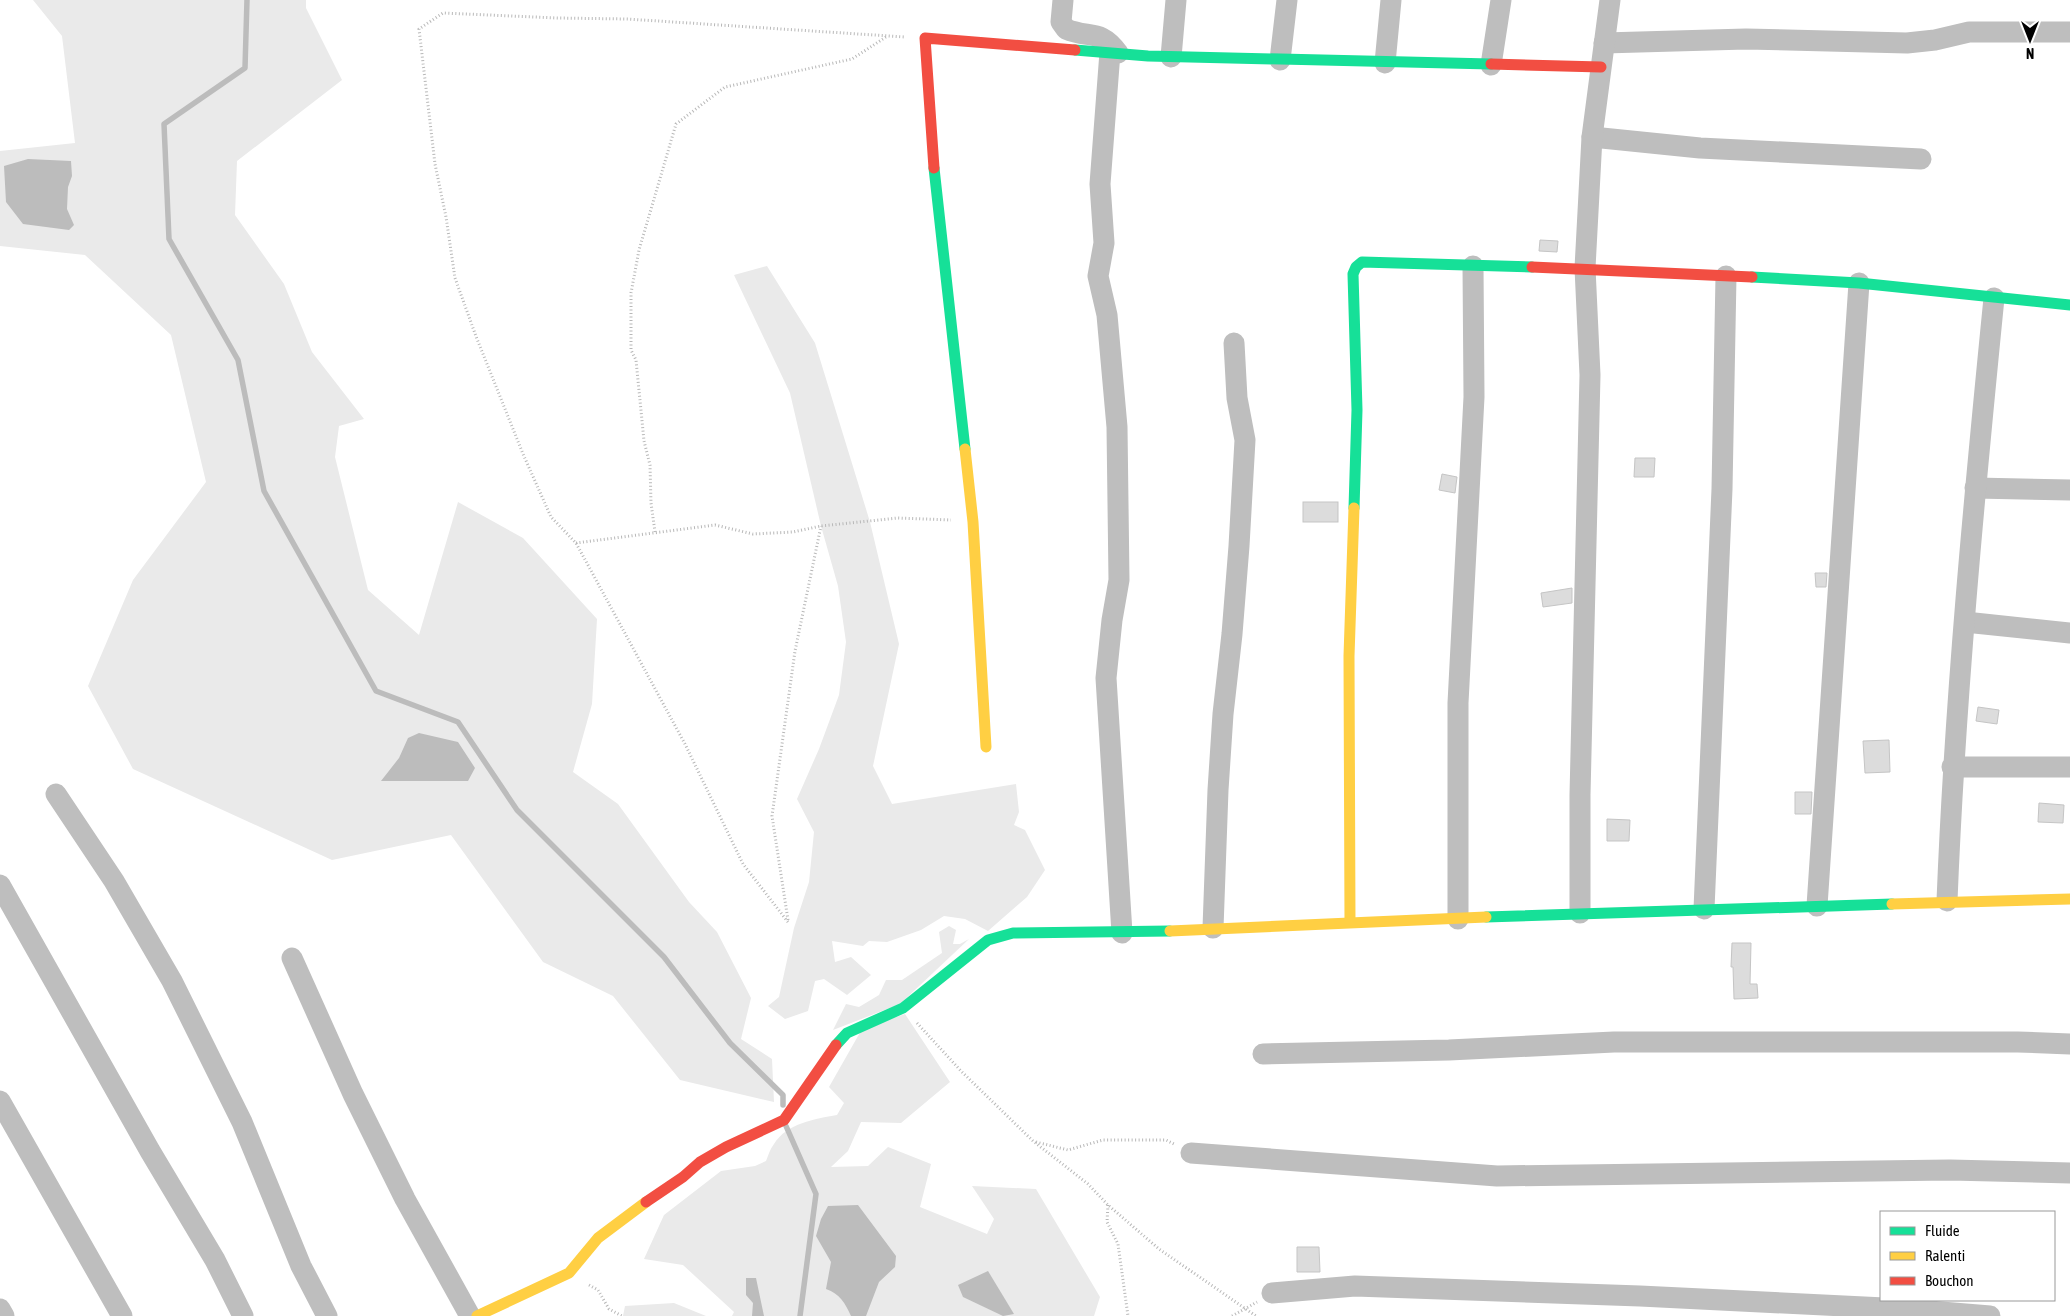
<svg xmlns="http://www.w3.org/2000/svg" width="2070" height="1316" font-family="'Asap Condensed',sans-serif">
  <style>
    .green { fill: #eaeaea }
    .water { fill: #bcbcbc }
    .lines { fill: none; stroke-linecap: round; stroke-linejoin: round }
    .stream { stroke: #bcbcbc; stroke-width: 5.5 }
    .building { fill: #dcdcdc; stroke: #c5c5c5 }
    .path { stroke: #b8b8b8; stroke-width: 3; stroke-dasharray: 1 2.5; stroke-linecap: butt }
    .street { stroke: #bebebe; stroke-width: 21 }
    .fast { stroke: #16e098; stroke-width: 11 }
    .slow { stroke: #ffcf43; stroke-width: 11 }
    .jam { stroke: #f24e42; stroke-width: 11 }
  </style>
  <rect width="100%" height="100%" fill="#fff"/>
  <g class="green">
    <path d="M33 0H306V8L342 80 237 161 235 215 284 284 312 352 364 419 339 426 335 457 368 590 419 635 458 502 523 538 597 619 592 704 573 772 618 804 689 902 717 932 751 998 741 1039 772 1059 774 1102 680 1080 613 996 543 962 451 835 332 860 133 769 88 686 133 580 206 482 171 335 85 255 0 246V151L75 143 62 36Z"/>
    <path d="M767 266 815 343 870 522 899 644 873 766 892 804 1016 784 1019 812 1014 825 1025 830 1045 870 1027 897 988 931 965 919 944 916 921 930 887 942 869 941 863 946 832 941 835 962 851 957 871 975 847 995 824 979 815 981 808 1011 785 1019 768 1006 779 997 794 928 809 882 814 832 797 799 819 749 839 695 846 642 838 586 821 526 790 393 734 275Z"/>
    <path d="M949 926 956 930 953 944H960L969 939 900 1004 833 1030 846 1004 859 1007 879 995 886 980H902L942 953 939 932Z"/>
    <path d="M905 1014 950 1082 901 1123 861 1122 848 1151 831 1167 868 1166 888 1147 931 1164 920 1207 987 1234 994 1219 972 1186 1036 1189 1100 1297 1094 1316H732L734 1312 683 1265 644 1259 664 1215 721 1171 755 1166 766 1161C768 1156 770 1149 774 1144 787 1123 815 1119 837 1115L844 1103 829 1087 862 1029Z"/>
    <path d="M674 1303 706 1316H623L625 1306Z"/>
  </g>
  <g class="water">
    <path d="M28 159 71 161 72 176 68 187 67 209 74 225 69 230 23 224 6 202 4 166Z"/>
    <path d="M419 733 458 742 475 768 468 781H381L399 758 408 738Z"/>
    <path d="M858 1205 896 1256 895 1267 879 1282 866 1316H851C845 1303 840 1294 826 1289L831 1262 816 1236 821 1219 828 1206Z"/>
    <path d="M988 1271 1014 1314 1003 1316 963 1297 958 1285Z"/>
    <path d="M746 1278H756L764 1316H752L753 1303 746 1295Z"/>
  </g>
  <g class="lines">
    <g class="stream">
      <path d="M247 0 245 68 164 124 169 239 238 360 264 491 376 691 458 722 517 810 664 957 730 1043 783 1095V1105"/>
      <path d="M786 1126 816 1194 800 1316"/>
    </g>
  </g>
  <g class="building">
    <path d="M1540 240 1558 241 1557 252 1539 251Z"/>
    <path d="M1635 458H1655L1654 477H1634Z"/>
    <path d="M1442 474 1457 477 1455 493 1439 490Z"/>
    <rect x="1303" y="502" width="35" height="20"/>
    <path d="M1815 573H1827L1826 587H1816Z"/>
    <path d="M1572 588V603L1543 607 1541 593Z"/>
    <path d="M1978 707 1999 710 1997 724 1976 721Z"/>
    <path d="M1889 740 1890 772 1865 773 1863 741Z"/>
    <path d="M1795 792H1812L1811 814H1795Z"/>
    <path d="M2039 803 2064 805 2063 823 2038 822Z"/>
    <path d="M1607 819 1630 820 1629 841H1607Z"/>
    <path d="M1732 943H1751L1750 984H1757L1758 998 1734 999 1733 967H1731Z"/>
    <path d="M1297 1247H1319L1320 1272H1297Z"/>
  </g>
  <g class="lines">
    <g class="path">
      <path d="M655 532 651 503 650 465 644 441 636 360 631 350V293L639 250 676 124 725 87 852 59 886 37"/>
      <path d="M576 543 715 525 753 534 793 532 821 526 898 518 951 520"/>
      <path d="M788 920 772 816 795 651 821 526"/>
      <path d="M788 922 743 864 685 744 576 543 551 517 523 454 477 339 455 278 446 217 435 164 419 29 443 13 557 18 627 19 905 37"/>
      <path d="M917 1023 961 1071 1033 1141 1088 1184 1108 1205 1159 1249 1256 1316"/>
      <path d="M1036 1142 1068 1150 1103 1140H1166L1174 1144"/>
      <path d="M1108 1205 1107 1222 1118 1244 1128 1316"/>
      <path d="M589 1285 598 1290 609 1309 622 1316"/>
      <path d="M1232 1316 1257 1302"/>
    </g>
    <g class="street">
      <path d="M1063 0 1061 22 1066 29C1089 39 1100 28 1118 53"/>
      <path d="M1604 43 1746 39 1907 43 1935 40 1969 32H2070"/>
      <path d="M1110 52 1100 184 1104 243 1098 276 1107 315 1117 427 1119 580 1112 620 1106 678 1122 933"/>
      <path d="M1171 57 1176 0"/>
      <path d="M1280 60 1287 0"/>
      <path d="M1385 63 1391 0"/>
      <path d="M1491 65 1501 0"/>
      <path d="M1592 137 1700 148 1921 159"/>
      <path d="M1975 488 2070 490"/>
      <path d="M1965 622 2070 633"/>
      <path d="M1952 767H2070"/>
      <path d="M56 794 114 881 172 981 242 1122 301 1266 327 1316"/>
      <path d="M0 885 150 1151 215 1260 243 1316"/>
      <path d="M1947 901C1955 699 1974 499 1994 298"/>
      <path d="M1817 906 1859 283"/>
      <path d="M1704 909 1722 489 1726 276"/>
      <path d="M1580 913V795L1590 375 1585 268 1592 137 1610 0"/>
      <path d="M1458 919V703L1474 397 1473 266"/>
      <path d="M1213 928 1218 790 1223 714 1232 634 1239 546 1245 440 1237 398 1234 343"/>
      <path d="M292 958 353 1094 405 1199 470 1316"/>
      <path d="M1263 1054 1449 1050 1614 1042H2018L2070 1044"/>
      <path d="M0 1101 122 1316"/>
      <path d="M1191 1153 1497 1176 1950 1170 2070 1173"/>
      <path d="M1272 1293 1355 1286 1640 1296 1905 1309 1990 1316"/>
      <path d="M0 1309 4 1316"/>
    </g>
    <g class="fast">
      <path d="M1075 50 1148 56 1491 64"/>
      <path d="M934 168 965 449"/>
      <path d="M1752 277 1859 283 2070 305"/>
      <path d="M1354 508 1357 410 1353 274 1356 267 1362 262 1532 267"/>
      <path d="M1486 917 1892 904"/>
      <path d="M836 1045 847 1033 903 1008 988 940 1013 933 1170 931"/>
    </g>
    <g class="slow">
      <path d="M965 449 973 522 986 747"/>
      <path d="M1892 904 2070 899"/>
      <path d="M1350 922 1349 656 1354 508"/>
      <path d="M1170 931 1486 917"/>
      <path d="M477 1316 569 1273 598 1238 646 1202"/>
    </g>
    <g class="jam">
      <path d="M1491 64 1601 67"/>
      <path d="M934 168 925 38 1075 50"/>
      <path d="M1532 267 1752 277"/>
      <path d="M646 1202 683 1177 700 1162 726 1147 784 1120 836 1045"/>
    </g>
  </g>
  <rect x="1880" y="1211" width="175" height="90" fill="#ffffff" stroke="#999999"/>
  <rect x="1890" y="1227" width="25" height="8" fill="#16e098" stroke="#999999"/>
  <text x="1925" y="1236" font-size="15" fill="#000000">Fluide</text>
  <rect x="1890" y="1252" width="25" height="8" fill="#ffcf43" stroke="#999999"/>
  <text x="1925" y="1261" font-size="15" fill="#000000">Ralenti</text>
  <rect x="1890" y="1277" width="25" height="8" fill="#f24e42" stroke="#999999"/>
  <text x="1925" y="1286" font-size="15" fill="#000000">Bouchon</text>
  <g transform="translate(2030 40) rotate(180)" stroke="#ffffff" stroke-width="4" paint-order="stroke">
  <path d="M0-4L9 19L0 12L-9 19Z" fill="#000000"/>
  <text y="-8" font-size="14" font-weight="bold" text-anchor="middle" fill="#000000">N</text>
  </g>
</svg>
